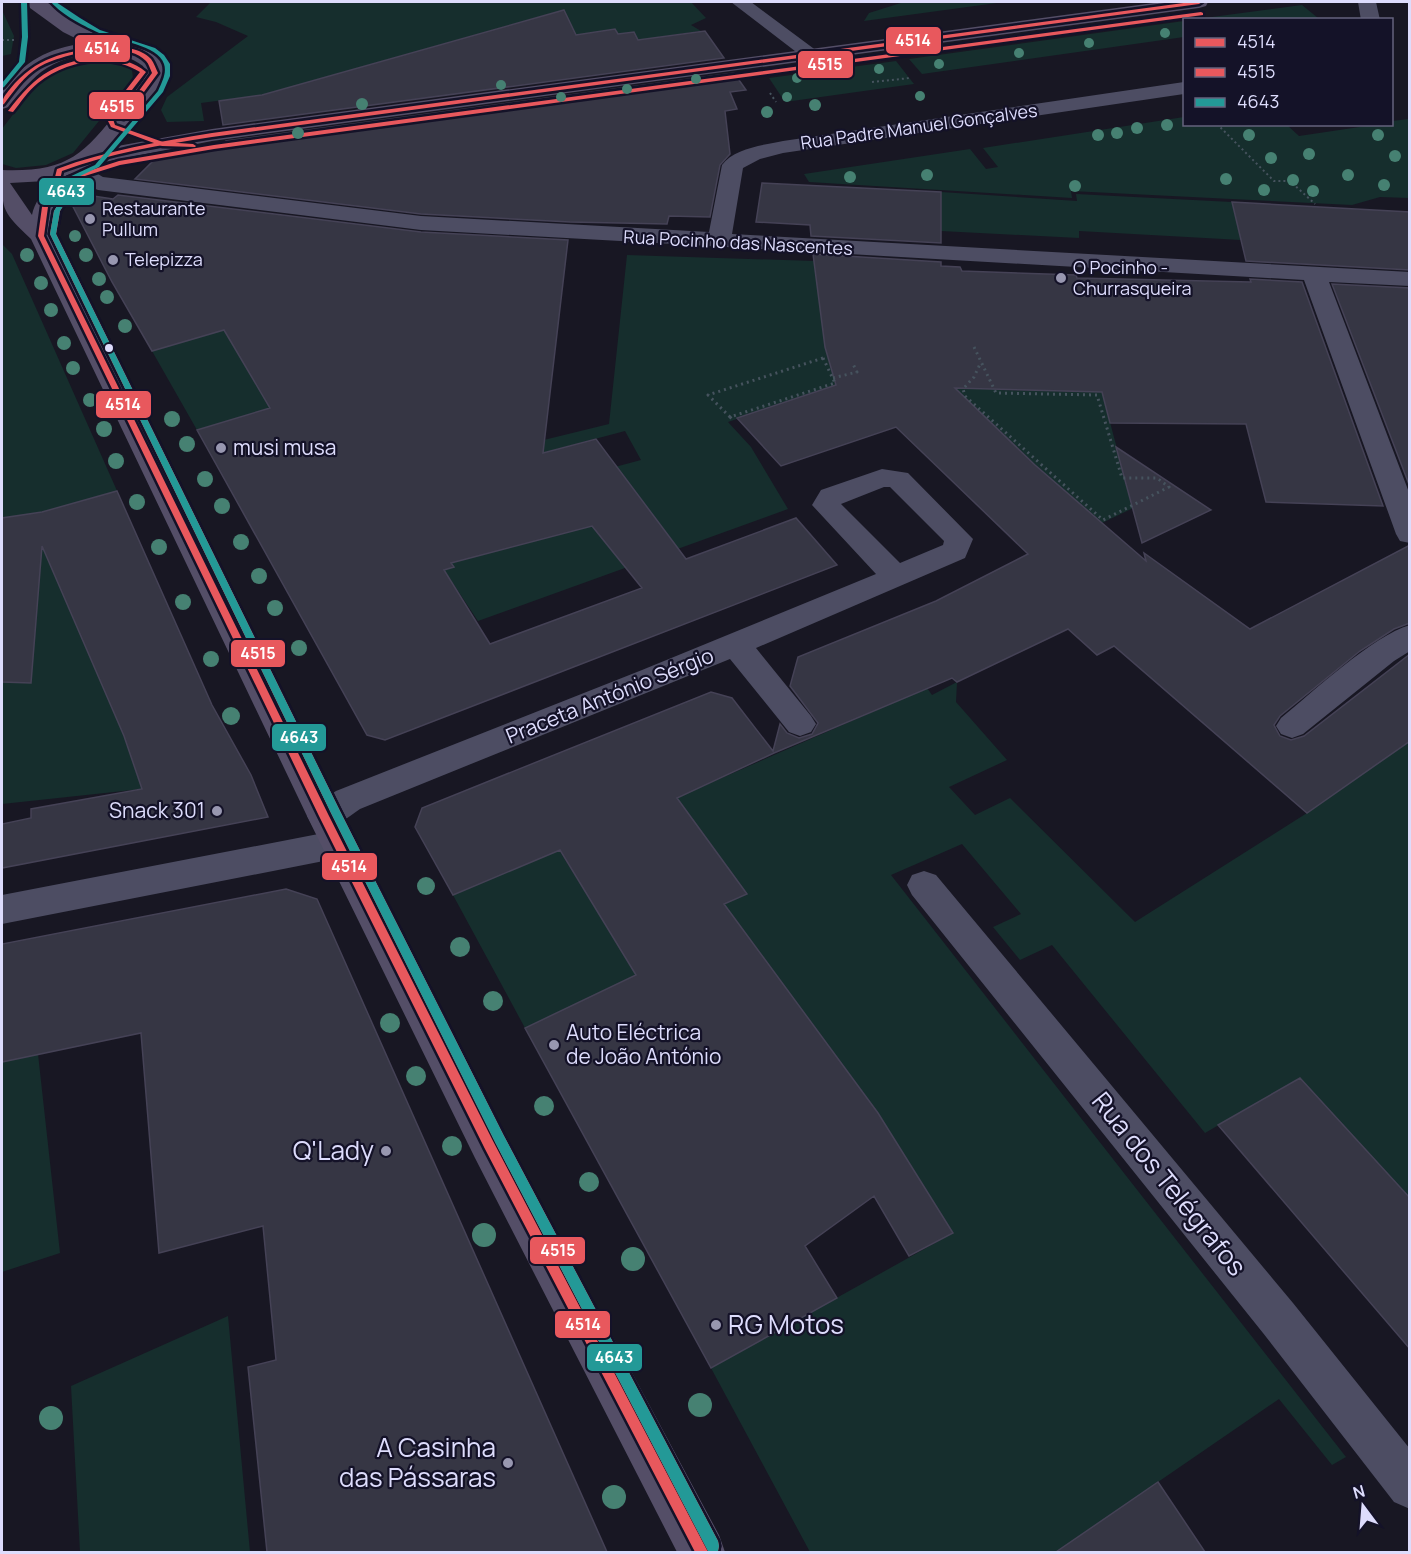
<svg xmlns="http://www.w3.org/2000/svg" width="1411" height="1554" viewBox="0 0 1411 1554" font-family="Manrope,sans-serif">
<rect width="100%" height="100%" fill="#181723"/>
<path fill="#162e2d" d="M211 2H691L706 18 691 25 701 31 638 40 634 32 618 34 615 29 596 32 581 45 563 10 262 95 201 103 204 121 167 122 161 110 167 97 248 36 216 22 196 17Z
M904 2H1004L864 21 869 13Z
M1302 5 1318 18 1197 19Z
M2 10 14 36 11 54 2 56Z
M1184 21V37L922 74 909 59Z
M111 59 132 70 133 79 73 153 46 165 16 168 2 164V129C17 110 38 78 60 67 75 60 94 60 111 59Z
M896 61 914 84 785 102 769 78Z
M1184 117V124L1287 125 1299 136 1373 125 1392 124V121L1409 119V198L1380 197 1352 205 1071 191 1072 198 809 182 804 174 970 149 986 169 998 167 983 148Z
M941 192 1077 201 1076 194 1232 202 1241 240 1079 231V238L941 231Z
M2 244 12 254 212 705 124 736 142 789 2 804Z
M627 255 814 261 979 346 999 390 1102 392 1124 475 1157 474 1177 487 1102 523 1035 465 979 411 865 375 728 422 751 447 788 509 478 621 444 570 451 563 531 542 402 524 641 460 625 431 447 478 495 452 609 424Z
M224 330 310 396 197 430 152 351Z
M957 682 956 702 1007 760 949 787 975 815 1010 798 1135 922 1307 813 1409 740V1198L1300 1078 1205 1133 1052 945 1020 960 993 927 1021 914 962 844 891 875 1346 1457 1332 1465 1279 1399 1056 1552H810L711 1368 953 1233 833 1056 766 961 735 975 711 940 525 1028 453 895 559 850 622 951 676 798 927 688 932 695Z
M38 1054 60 1253 2 1272V1062Z
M228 1316 250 1552H80L71 1386Z"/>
<path fill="#363644" stroke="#454256" stroke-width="1.5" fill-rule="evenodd" d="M564 10 576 35 615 29 618 34 634 32 638 40 705 31 724 58 223 125 219 101 262 95Z
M734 73 746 90 730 92 737 109 725 111 730 154 720 165 710 217 669 216 667 224 570 222 421 214 135 179 160 154 226 145V141Z
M762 183 941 192V243L811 236 810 225 756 222Z
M67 192 113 199 118 195 421 232 568 240 543 453 596 439 686 559 796 518 837 565 385 740 367 735 197 430 270 408 224 330 152 351 112 282 67 195ZM592 526 642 588 490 644 444 570 454 567 451 563Z
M1232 202 1410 212V270L1246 261Z
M813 254 941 262V266L960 267 962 271 1076 275 1077 278 1251 282 1250 279 1302 282 1383 506 1266 502 1246 424 1110 423 1102 392 955 388 1035 465 1146 561 1144 553 1250 629 1410 545V623L1394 629 1360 651 1280 716 1274 725 1280 736 1291 740 1304 736 1410 654V741L1307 813 1114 646 1097 655 1068 629 957 682 952 678 774 753 677 798 747 894 724 904 878 1113 953 1233 909 1256 874 1196 805 1246 837 1298 711 1368 525 1028 636 975 560 850 453 895 415 827 422 808 711 692 732 698 773 751 780 724 787 733 799 738 812 734 818 723 790 686 798 657 936 601 1028 554 896 427 781 466 737 418 836 385 825 347Z
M1332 284 1410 288V487Z
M1116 447 1211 510 1142 543Z
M117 491 212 705 251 775 268 817 2 868V824L31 818V809L142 789 124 736 42 546 31 683 2 682V518L42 512Z
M286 889 317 899 607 1552H267L248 1367 276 1360 263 1226 159 1253 141 1033 2 1062V944Z
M1300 1078 1410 1198V1349L1218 1125Z
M1158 1482 1205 1552H1056Z"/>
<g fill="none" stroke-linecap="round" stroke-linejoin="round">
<path stroke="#46535e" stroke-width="2" stroke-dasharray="2 3" stroke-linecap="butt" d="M2 40H16
M872 82 910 78
M770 93 776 102
M1217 124 1274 181H1290L1315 204"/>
<path stroke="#46535e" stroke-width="3" stroke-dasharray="2 4" stroke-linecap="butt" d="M974 347 996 393 1097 395 1122 478H1157L1169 487 1103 520 965 396 963 389 974 377 981 362
M823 358 835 383 730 417 708 395Z
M833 378 857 372 852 362
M730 417 733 420"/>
<path fill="#4d4d63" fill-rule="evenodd" d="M731 2H751L821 54 818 58H804Z
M1358 2H1376L1380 20H1361Z
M1184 82V94L783 153 760 159 743 168 732 234 1410 272V286L1329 282 1410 495V543L1400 541 1396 534 1304 280 726 247 719 249 710 246 421 230 98 190 75 180 64 165 67 160C83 156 90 170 103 177L421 216 709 232 722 165C734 148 764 145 783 141Z
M882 469 908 473 973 539 965 558 756 648 811 716 816 724 811 732 800 736 789 732 730 659 360 809C344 820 332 832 312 825L307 816 312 807 336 791 642 670 876 574 812 505 821 490ZM884 487H890L944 541 943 545 900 563 841 504Z
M1410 625V651L1394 661 1303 734 1292 738 1281 734 1276 726 1281 718C1313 692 1372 636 1410 625Z
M339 830 351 834 356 844 351 854 339 858 2 924V895Z
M924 871 936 875 1293 1303 1410 1449V1509L1394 1502 1263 1333 912 895 907 885 912 875Z"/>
<path fill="#544e67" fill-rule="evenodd" d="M29 2C35 2 43 0 48 3 71 15 90 36 116 43 131 47 148 48 159 59 167 68 167 75 161 84L112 147 212 129 1161 2H1208L1206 6 1199 8 212 141 94 164 69 176 65 193 56 207 53 236 341 816 503 1132 719 1535 725 1552H677L475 1158 307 816 31 239C1 210 2 211 2 170 66 172 82 157 120 108 128 97 140 88 146 75L143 66C116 45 67 52 41 72 28 82 19 96 9 107L2 109V91C26 60 46 49 85 43L63 32 30 8 28 4ZM46 181C43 194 34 203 32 215L10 183Z"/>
<g stroke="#141228" stroke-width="5">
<path id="bus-1" d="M1191 2H1202L1199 4 212 137C161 145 110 153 62 171L57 193 48 207 44 236 329 816 493 1141 708 1552H695L485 1149 319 816 38 236 42 207 51 193 57 169C107 150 159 142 212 133Z
M102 47C118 47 139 46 151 59 154 63 156 69 158 73L124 119 119 118 152 73C150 69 149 64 146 61 125 39 62 54 39 67 24 76 14 91 4 104L2 105C2 98 6 94 10 89 36 57 64 52 102 47Z"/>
</g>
<g stroke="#141228" stroke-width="5">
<path id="bus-2" d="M1201 12 1203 13V15L214 149 120 165 72 180 68 198 60 211 56 234 340 811 504 1136 718 1541 719 1546 718 1551 713 1552 708 1551 496 1144 330 811 50 234 54 211 62 198 67 178 119 161 214 145Z
M106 57C121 59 134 62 146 72L114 113 113 119 115 125 163 142 193 144 196 146 195 147 162 146 111 127 107 119 108 113 140 72C109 52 65 61 38 83 28 91 21 102 13 112L8 111C37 73 57 60 106 57Z"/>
</g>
<g stroke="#141228" stroke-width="5">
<path id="bus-3" d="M21 2H27L28 37 25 62 4 87 2 88V83L19 62 22 37Z
M51 2H56L80 18 100 30 155 48 164 55 170 64V76L163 92 99 167 72 180 68 198 60 211 56 234 340 811 504 1136 718 1541 719 1546 718 1551 713 1552 708 1551 496 1144 330 811 50 234 54 211 62 198 67 178 95 165 158 91C162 82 167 73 164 64 158 45 118 41 102 34 85 27 62 15 51 2Z"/>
</g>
<use href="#bus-1" fill="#e8585d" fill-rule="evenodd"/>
<use href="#bus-2" fill="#e8585d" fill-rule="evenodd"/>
<use href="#bus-3" fill="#239997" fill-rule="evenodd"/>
</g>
<g fill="#468172">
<circle cx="1165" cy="33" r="5"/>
<circle cx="1089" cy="43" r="5"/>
<circle cx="1019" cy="53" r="5"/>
<circle cx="939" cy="64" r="5"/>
<circle cx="879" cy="69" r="5"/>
<circle cx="797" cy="78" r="5"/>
<circle cx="696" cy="79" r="5"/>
<circle cx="501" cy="85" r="5"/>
<circle cx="627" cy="89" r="5"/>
<circle cx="920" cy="96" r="5"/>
<circle cx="561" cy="97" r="5"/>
<circle cx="787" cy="97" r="5"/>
<circle cx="362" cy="104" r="6"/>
<circle cx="815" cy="105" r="6"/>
<circle cx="767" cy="112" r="6"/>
<circle cx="1167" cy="125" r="6"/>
<circle cx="1137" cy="128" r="6"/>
<circle cx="298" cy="133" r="6"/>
<circle cx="1117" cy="133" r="6"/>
<circle cx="1098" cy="135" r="6"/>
<circle cx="1249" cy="135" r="6"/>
<circle cx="1378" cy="135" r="6"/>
<circle cx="1309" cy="154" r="6"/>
<circle cx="1395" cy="156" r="6"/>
<circle cx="1271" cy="158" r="6"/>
<circle cx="927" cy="175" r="6"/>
<circle cx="1348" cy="175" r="6"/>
<circle cx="850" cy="177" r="6"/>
<circle cx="1226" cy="179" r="6"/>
<circle cx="1293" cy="180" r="6"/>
<circle cx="1384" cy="185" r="6"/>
<circle cx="1075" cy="186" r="6"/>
<circle cx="1264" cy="190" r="6"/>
<circle cx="1313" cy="191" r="6"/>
<circle cx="75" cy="236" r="6"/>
<circle cx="27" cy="255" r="7"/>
<circle cx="86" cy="255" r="7"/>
<circle cx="99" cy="279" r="7"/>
<circle cx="41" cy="283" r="7"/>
<circle cx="107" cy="297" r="7"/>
<circle cx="51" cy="310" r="7"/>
<circle cx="125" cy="326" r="7"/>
<circle cx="64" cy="343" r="7"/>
<circle cx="73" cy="368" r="7"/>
<circle cx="90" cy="400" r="7"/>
<circle cx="172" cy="419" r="8"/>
<circle cx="104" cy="429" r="8"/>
<circle cx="187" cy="444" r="8"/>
<circle cx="116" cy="461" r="8"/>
<circle cx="205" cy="479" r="8"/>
<circle cx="137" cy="502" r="8"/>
<circle cx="222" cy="506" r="8"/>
<circle cx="241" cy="542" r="8"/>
<circle cx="159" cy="547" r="8"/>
<circle cx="259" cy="576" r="8"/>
<circle cx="183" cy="602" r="8"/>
<circle cx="275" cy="608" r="8"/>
<circle cx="299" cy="648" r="8"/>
<circle cx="211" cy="659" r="8"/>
<circle cx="231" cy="716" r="9"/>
<circle cx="426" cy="886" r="9"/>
<circle cx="460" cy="947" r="10"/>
<circle cx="493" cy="1001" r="10"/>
<circle cx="390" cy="1023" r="10"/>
<circle cx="416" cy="1076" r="10"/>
<circle cx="544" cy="1106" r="10"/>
<circle cx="452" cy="1146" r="10"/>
<circle cx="589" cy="1182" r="10"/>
<circle cx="484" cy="1235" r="12"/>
<circle cx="633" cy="1259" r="12"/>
<circle cx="700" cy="1405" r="12"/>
<circle cx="51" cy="1418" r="12"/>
<circle cx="614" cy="1497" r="12"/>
</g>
<g fill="#9897b0" stroke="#141228" stroke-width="2">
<circle cx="90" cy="219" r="6"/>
<circle cx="113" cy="260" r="6"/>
<circle cx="1061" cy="278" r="6"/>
<circle cx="221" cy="448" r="6"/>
<circle cx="217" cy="811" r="6"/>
<circle cx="554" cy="1045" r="6"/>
<circle cx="386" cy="1151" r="6"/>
<circle cx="716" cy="1325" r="6"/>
<circle cx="508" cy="1463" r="6"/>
</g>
<circle fill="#dddcfc" stroke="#141228" stroke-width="2" cx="109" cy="348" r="5"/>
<g text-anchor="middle" stroke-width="4.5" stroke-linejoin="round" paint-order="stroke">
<g font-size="18" fill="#dddcfc" stroke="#141228">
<text transform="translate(919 127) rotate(-8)" y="6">Rua Padre Manuel Gonçalves</text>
<text transform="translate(738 243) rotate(3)" y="6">Rua Pocinho das Nascentes</text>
</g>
<g font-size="18" fill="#dddcfc" stroke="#141228" text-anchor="start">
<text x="102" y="215">Restaurante<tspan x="102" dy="21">Pullum</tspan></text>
<text x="125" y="266">Telepizza</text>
<text x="1073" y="274">O Pocinho -<tspan x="1073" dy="21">Churrasqueira</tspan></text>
</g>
<g font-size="21" fill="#dddcfc" stroke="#141228" text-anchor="start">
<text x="233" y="455">musi musa</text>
<text x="205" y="818" text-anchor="end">Snack 301</text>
<text x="566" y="1040">Auto Eléctrica<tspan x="566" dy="24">de João António</tspan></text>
</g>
<g font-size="21" fill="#dddcfc" stroke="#141228">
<text transform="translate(610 696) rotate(-22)" y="7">Praceta António Sérgio</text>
</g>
<g font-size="26" fill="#dddcfc" stroke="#141228" text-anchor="end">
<text x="374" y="1160">Q'Lady</text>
<text x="728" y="1334" text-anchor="start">RG Motos</text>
<text x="496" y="1457">A Casinha<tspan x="496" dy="30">das Pássaras</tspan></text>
</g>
<g font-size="26" fill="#dddcfc" stroke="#141228">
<text transform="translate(1169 1184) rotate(51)" y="9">Rua dos Telégrafos</text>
</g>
</g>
<g stroke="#141228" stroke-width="2">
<rect x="885" y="26" width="57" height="29" rx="6" fill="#e8585d"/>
<rect x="74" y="34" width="57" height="29" rx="6" fill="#e8585d"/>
<rect x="797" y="50" width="57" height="29" rx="6" fill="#e8585d"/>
<rect x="88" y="91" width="57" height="29" rx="6" fill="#e8585d"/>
<rect x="38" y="177" width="57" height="29" rx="6" fill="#239997"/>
<rect x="95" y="390" width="57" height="29" rx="6" fill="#e8585d"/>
<rect x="230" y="639" width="56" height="29" rx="6" fill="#e8585d"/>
<rect x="271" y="723" width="56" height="29" rx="6" fill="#239997"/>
<rect x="321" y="852" width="57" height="29" rx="6" fill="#e8585d"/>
<rect x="529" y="1236" width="57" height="29" rx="6" fill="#e8585d"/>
<rect x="554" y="1310" width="57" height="29" rx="6" fill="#e8585d"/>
<rect x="586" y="1343" width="57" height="29" rx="6" fill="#239997"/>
</g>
<g font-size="16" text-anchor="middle" font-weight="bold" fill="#fff">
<text x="913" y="46">4514</text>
<text x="102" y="54">4514</text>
<text x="825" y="70">4515</text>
<text x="117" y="112">4515</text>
<text x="66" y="197">4643</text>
<text x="123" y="410">4514</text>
<text x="258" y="659">4515</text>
<text x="299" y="743">4643</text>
<text x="349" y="872">4514</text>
<text x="558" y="1256">4515</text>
<text x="583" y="1330">4514</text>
<text x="614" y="1363">4643</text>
</g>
<rect width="1411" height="1554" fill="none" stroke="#dddcfc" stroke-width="6"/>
<rect x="1183" y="18" width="210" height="108" fill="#141228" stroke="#64637d" stroke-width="1.5"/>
<rect x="1195" y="38" width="30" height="9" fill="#e8585d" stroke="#64637d" stroke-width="1.5"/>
<text x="1237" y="48" font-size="18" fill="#dddcfc">4514</text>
<rect x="1195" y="68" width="30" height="9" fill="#e8585d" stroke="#64637d" stroke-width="1.5"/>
<text x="1237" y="78" font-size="18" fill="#dddcfc">4515</text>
<rect x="1195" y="98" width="30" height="9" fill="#239997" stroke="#64637d" stroke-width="1.5"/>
<text x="1237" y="108" font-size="18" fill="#dddcfc">4643</text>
<g transform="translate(1363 1506) rotate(344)" stroke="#141228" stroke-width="4.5" paint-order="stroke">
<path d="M0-4.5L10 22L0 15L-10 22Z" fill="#dddcfc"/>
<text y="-9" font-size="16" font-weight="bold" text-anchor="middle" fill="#dddcfc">N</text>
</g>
</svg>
